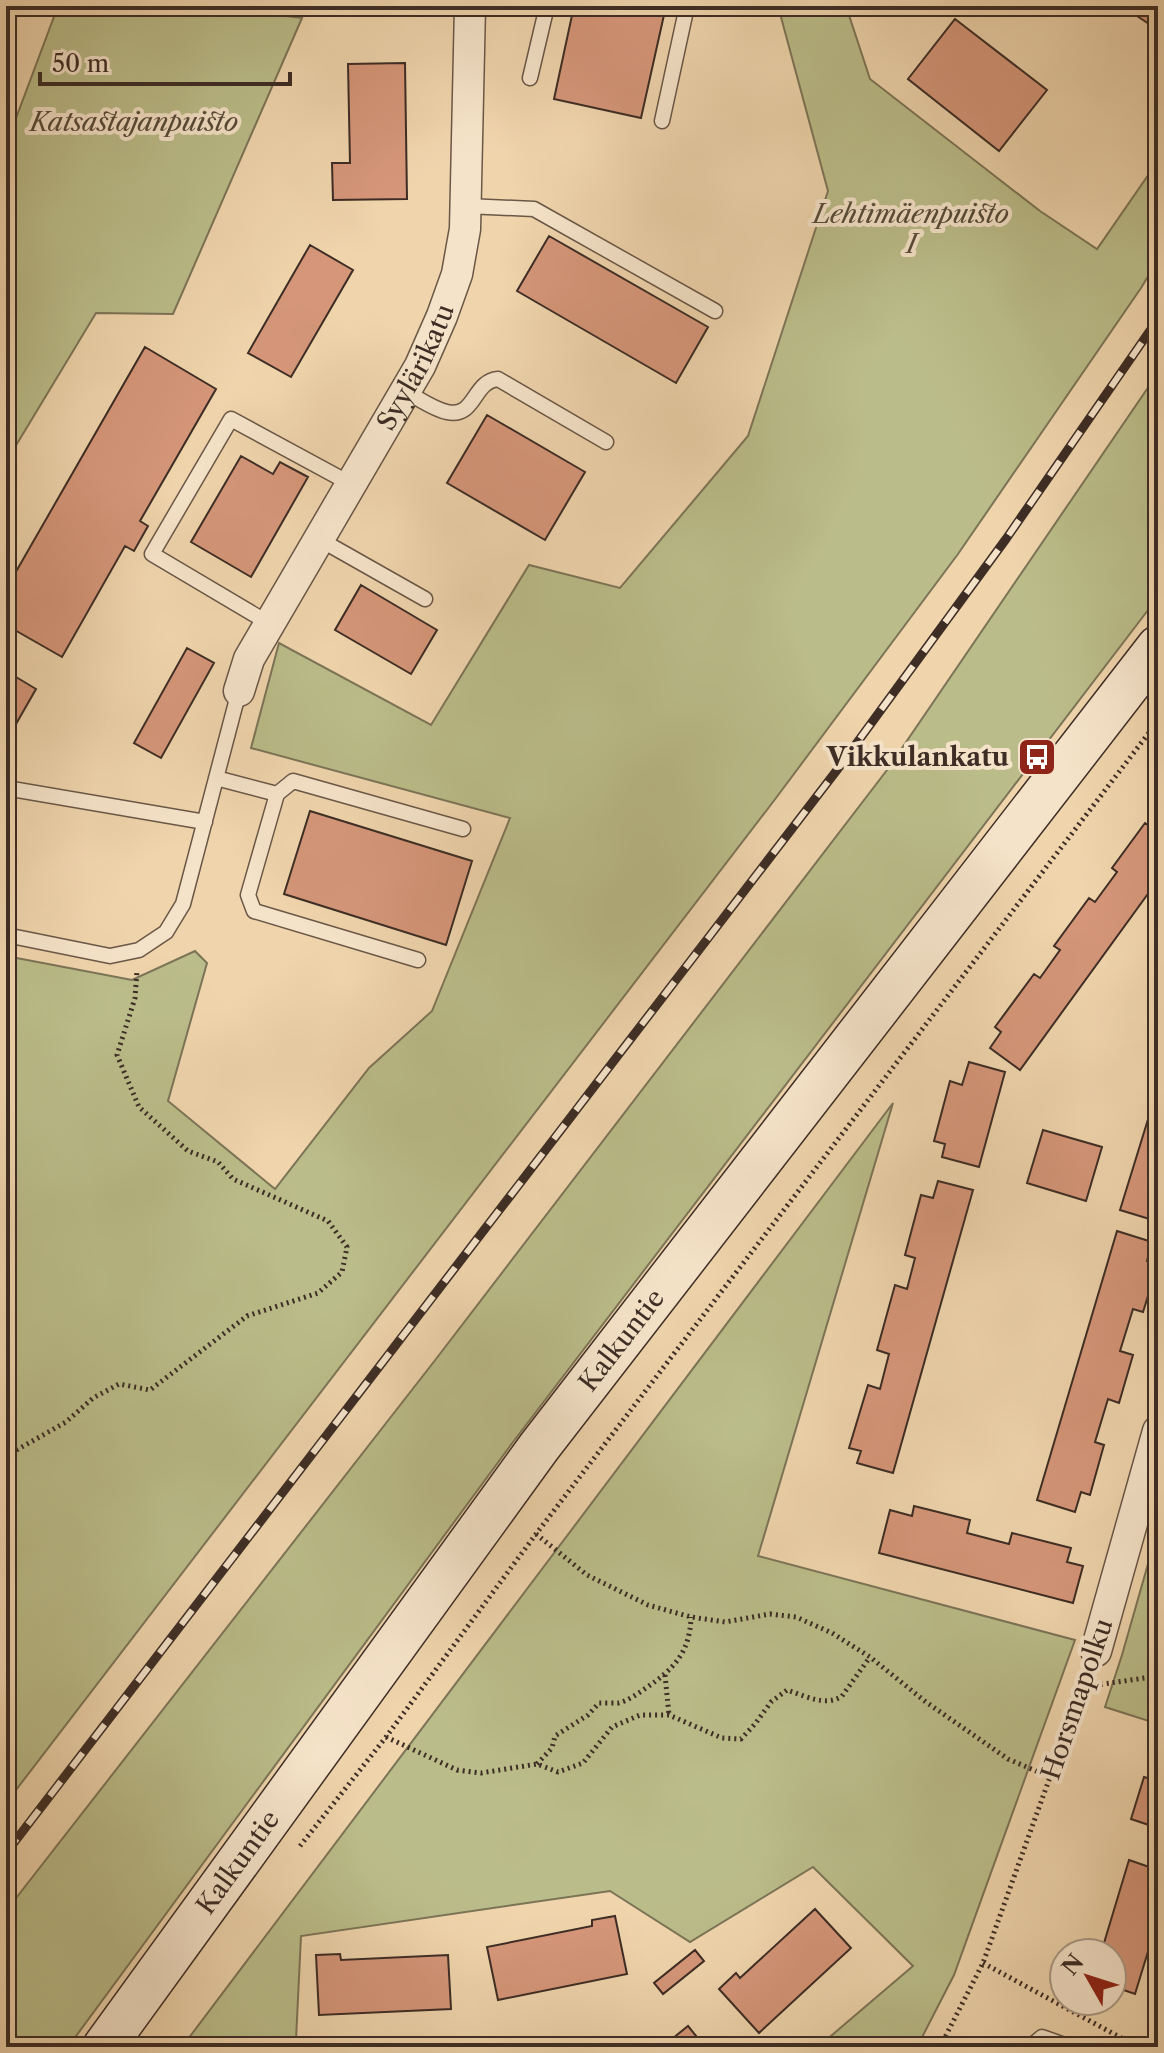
<svg xmlns="http://www.w3.org/2000/svg" width="1164" height="2053" viewBox="0 0 1164 2053" font-family="'Libre Caslon Text',serif">
<rect width="100%" height="100%" fill="#efd4ac"/>
<filter id="stains"><feTurbulence type="fractalNoise" baseFrequency=".0025" numOctaves="4"/><feColorMatrix values="0 0 0 0 .2 0 0 0 0 .09 0 0 0 0 .02 0 0 0 .5 -.17"/></filter>
<radialGradient id="worn" r=".72"><stop offset=".6" stop-color="#630" stop-opacity="0"/><stop offset="1" stop-color="#630" stop-opacity=".3"/></radialGradient>
<path fill="#babc89" stroke="#7c7457" stroke-width="2" d="M58 6H205L302 18 173 314 96 313 6 462V145Z
M778 6H846L870 79 1040 211 1097 249 1158 161V260L1141 288 958 554 776 798 6 1803V956L132 980 195 951 207 963 168 1101 275 1189 369 1068 432 1011 510 818 251 748 279 643 431 725 529 565 620 588 748 436 828 191Z
M1158 373V597L513 1442 68 2047H6V1911L436 1359 887 770Z
M893 1103 758 1556 1075 1640 954 1975 917 2047H818L913 1966 813 1867 690 1942 610 1891 301 1936 296 2040 299 2047H182Z
M1158 1529V1724L1105 1707 1122 1655Z"/>
<path fill="#d59679" stroke="#3d2d25" stroke-width="2" d="M574 6H666L641 118 554 99Z
M1122 6H1158V30Z
M955 19 1047 90 999 151 908 79Z
M405 63 407 199 333 200 332 163H350L348 64Z
M549 236 708 327 676 383 517 291Z
M310 245 353 270 291 377 248 353Z
M145 347 216 389 140 521 148 526 134 551 125 546 62 657 6 625V589Z
M487 415 585 472 545 540 447 483Z
M241 456 273 474 280 462 308 477 251 577 191 542Z
M361 585 437 630 411 674 335 630Z
M187 648 214 663 161 758 134 743Z
M6 671 36 689 16 724 6 718Z
M310 811 472 861 446 945 284 894Z
M1158 818V880L1020 1070 990 1048 1001 1032 995 1027 1034 974 1040 978 1060 950 1054 946 1089 898 1095 902 1117 872 1112 868 1145 823 1151 827Z
M969 1062 1005 1072 979 1167 942 1157 945 1144 934 1141 950 1081 962 1085Z
M1158 1087V1214L1156 1221 1120 1210Z
M1043 1130 1102 1147 1086 1201 1027 1183Z
M938 1181 973 1190 893 1473 857 1463 861 1451 849 1448 868 1385 880 1389 889 1354 877 1350 895 1285 907 1289 915 1258 905 1255 921 1195 933 1198Z
M1117 1231 1152 1242 1147 1261 1158 1264 1143 1312 1133 1309 1120 1351 1133 1355 1119 1403 1108 1399 1095 1442 1104 1445 1090 1495 1081 1492 1075 1512 1037 1500Z
M914 1506 970 1520 967 1533 1009 1544 1012 1533 1071 1548 1067 1562 1083 1566 1073 1603 879 1553 890 1510 912 1516Z
M1144 1777 1158 1781V1828L1131 1819Z
M1129 1860 1158 1870V1919L1135 1994 1112 1986V1953H1101Z
M815 1909 851 1948 759 2033 719 1989 736 1973 740 1978Z
M615 1916 627 1974 498 2000 487 1947 592 1926V1920Z
M695 1950 704 1961 663 1994 654 1983Z
M340 1954 341 1960 448 1955 451 2009 319 2015 316 1955Z
M688 2026 705 2047H662Z"/>
<g fill="none" stroke-linecap="round" stroke-linejoin="round">
<g stroke="#6a5747" stroke-width="17">
<path id="lane" d="M6 7 7 6
M530 78 547 6
M662 121 687 6
M466 206 534 209 715 311
M405 391C418 398 433 409 447 412 475 419 473 381 498 379L606 442
M319 539 425 599
M270 624 152 554 231 419 351 484
M216 778 277 794
M6 788 205 822
M6 935 110 956 139 950 166 932 183 904 239 691
M418 960 254 911 248 895 277 794 293 781 463 829
M1030 2047 1042 2037 1070 2047"/>
</g>
<g stroke="#6a5747" stroke-width="33">
<g id="street">
<path id="s1" d="M239 691 249 659 420 366 442 316 457 274 465 229 470 6"/>
<path d="M1096 1651 1158 1431"/>
</g>
</g>
<g stroke="#3d2d25" stroke-width="45">
<g id="secondary">
<path id="s2" d="M104 2047 539 1447 1158 647"/>
</g>
</g>
<path stroke="#3d2d25" stroke-width="5" stroke-dasharray="2 4" stroke-linecap="butt" d="M6 1456 66 1422 93 1398 119 1384 150 1390 247 1316 318 1293 342 1272 347 1247 328 1221 233 1179 218 1162 188 1151 139 1107 117 1055 135 998 137 971
M536 1534 587 1575 648 1605 691 1617 725 1622 770 1614 796 1617 832 1633 870 1657 926 1702 1008 1759 1050 1777
M665 1675 669 1715
M1083 1687 1158 1676
M386 1737 457 1770 481 1773 537 1764 558 1772 583 1763 612 1727 640 1715H669L722 1738 741 1739 755 1724 771 1702 787 1690C805 1696 826 1707 842 1696L870 1657
M537 1764 552 1748 555 1736 588 1715 599 1703C605 1703 612 1703 618 1703 628 1701 637 1694 646 1688 674 1669 690 1652 691 1617
M300 1846 386 1737 536 1534 1158 721
M983 1963 1138 2047
M940 2047 983 1963 1086 1677"/>
<use href="#lane" stroke="#f5e3c9" stroke-width="14"/>
<use href="#street" stroke="#f5e3c9" stroke-width="30"/>
<use href="#secondary" stroke="#f5e3c9" stroke-width="42"/>
<g stroke="#3d2d25" stroke-width="9">
<path id="rail" d="M6 1853 837 770 1006 539 1158 319"/>
</g>
<use href="#rail" stroke="#f5e3c9" stroke-width="6" stroke-dasharray="18" stroke-linecap="butt"/>
</g>
<defs>
<g id="bus-square" transform="scale(2)"><rect x="-9" y="-9" width="18" height="18" rx="4" fill="#8f2418" stroke="#f5e3c9"/><path d="M-5-6H5V4H4V6H2V4H-2V6H-4V4H-5ZM-3.5-4V0h7V-4ZM-3.5 1.2v1.5H-2V1.2ZM2 1.2v1.5H3.5V1.2Z" fill="#fff"/></g>
</defs>
<g fill-rule="evenodd">
<use href="#bus-square" x="1037" y="757"/>
</g>
<g text-anchor="middle" stroke-width="8" stroke-linejoin="round" paint-order="stroke">
<g font-size="26" font-style="italic" fill="#564a39" stroke="#f5e3c9">
<text x="134" y="131">Katsastajanpuisto</text>
<text x="911" y="223">Lehtimäenpuisto<tspan x="911" dy="30">I</tspan></text>
</g>
<g font-size="26" fill="#3d2d25" stroke="#f5e3c9">
<text dy="9" stroke="none"><textPath href="#s1" startOffset="370">Syylärikatu</textPath></text>
<text dy="9" stroke="none"><textPath href="#s2" startOffset="876">Kalkuntie</textPath></text>
<text transform="translate(1077 1699) rotate(-71)" y="9">Horsmapolku</text>
<text dy="9" stroke="none"><textPath href="#s2" startOffset="228">Kalkuntie</textPath></text>
</g>
<g font-size="26" font-weight="bold" fill="#3d2d25" stroke="#f5e3c9" text-anchor="end">
<text x="1009" y="766">Vikkulankatu</text>
</g>
</g>
<rect width="1164" height="2053" fill="none" stroke="#efd4ac" stroke-width="32"/>
<rect x="8" y="8" width="1148" height="2037" fill="none" stroke="#3d2d25" stroke-width="4"/>
<rect x="16" y="16" width="1132" height="2021" fill="none" stroke="#3d2d25" stroke-width="2"/>
<g transform="translate(1088 1977) rotate(309)"><circle r="38" fill="#f5e3c9" stroke="#ab9a87" stroke-width="2"/>
<path d="M0-6L14 30L0 20L-14 30Z" fill="#8f2418"/>
<text y="-12" font-size="22" font-weight="bold" text-anchor="middle" fill="#3d2d25">N</text>
</g>
<path d="M40 72v12h250v-12" fill="none" stroke="#3d2d25" stroke-width="4"/>
<text x="52" y="72" font-size="24" fill="#3d2d25" stroke="#f5e3c9" stroke-width="6" paint-order="stroke">50 m</text>
<rect width="100%" height="100%" filter="url(#stains)"/>
<rect width="100%" height="100%" fill="url(#worn)"/>
</svg>
